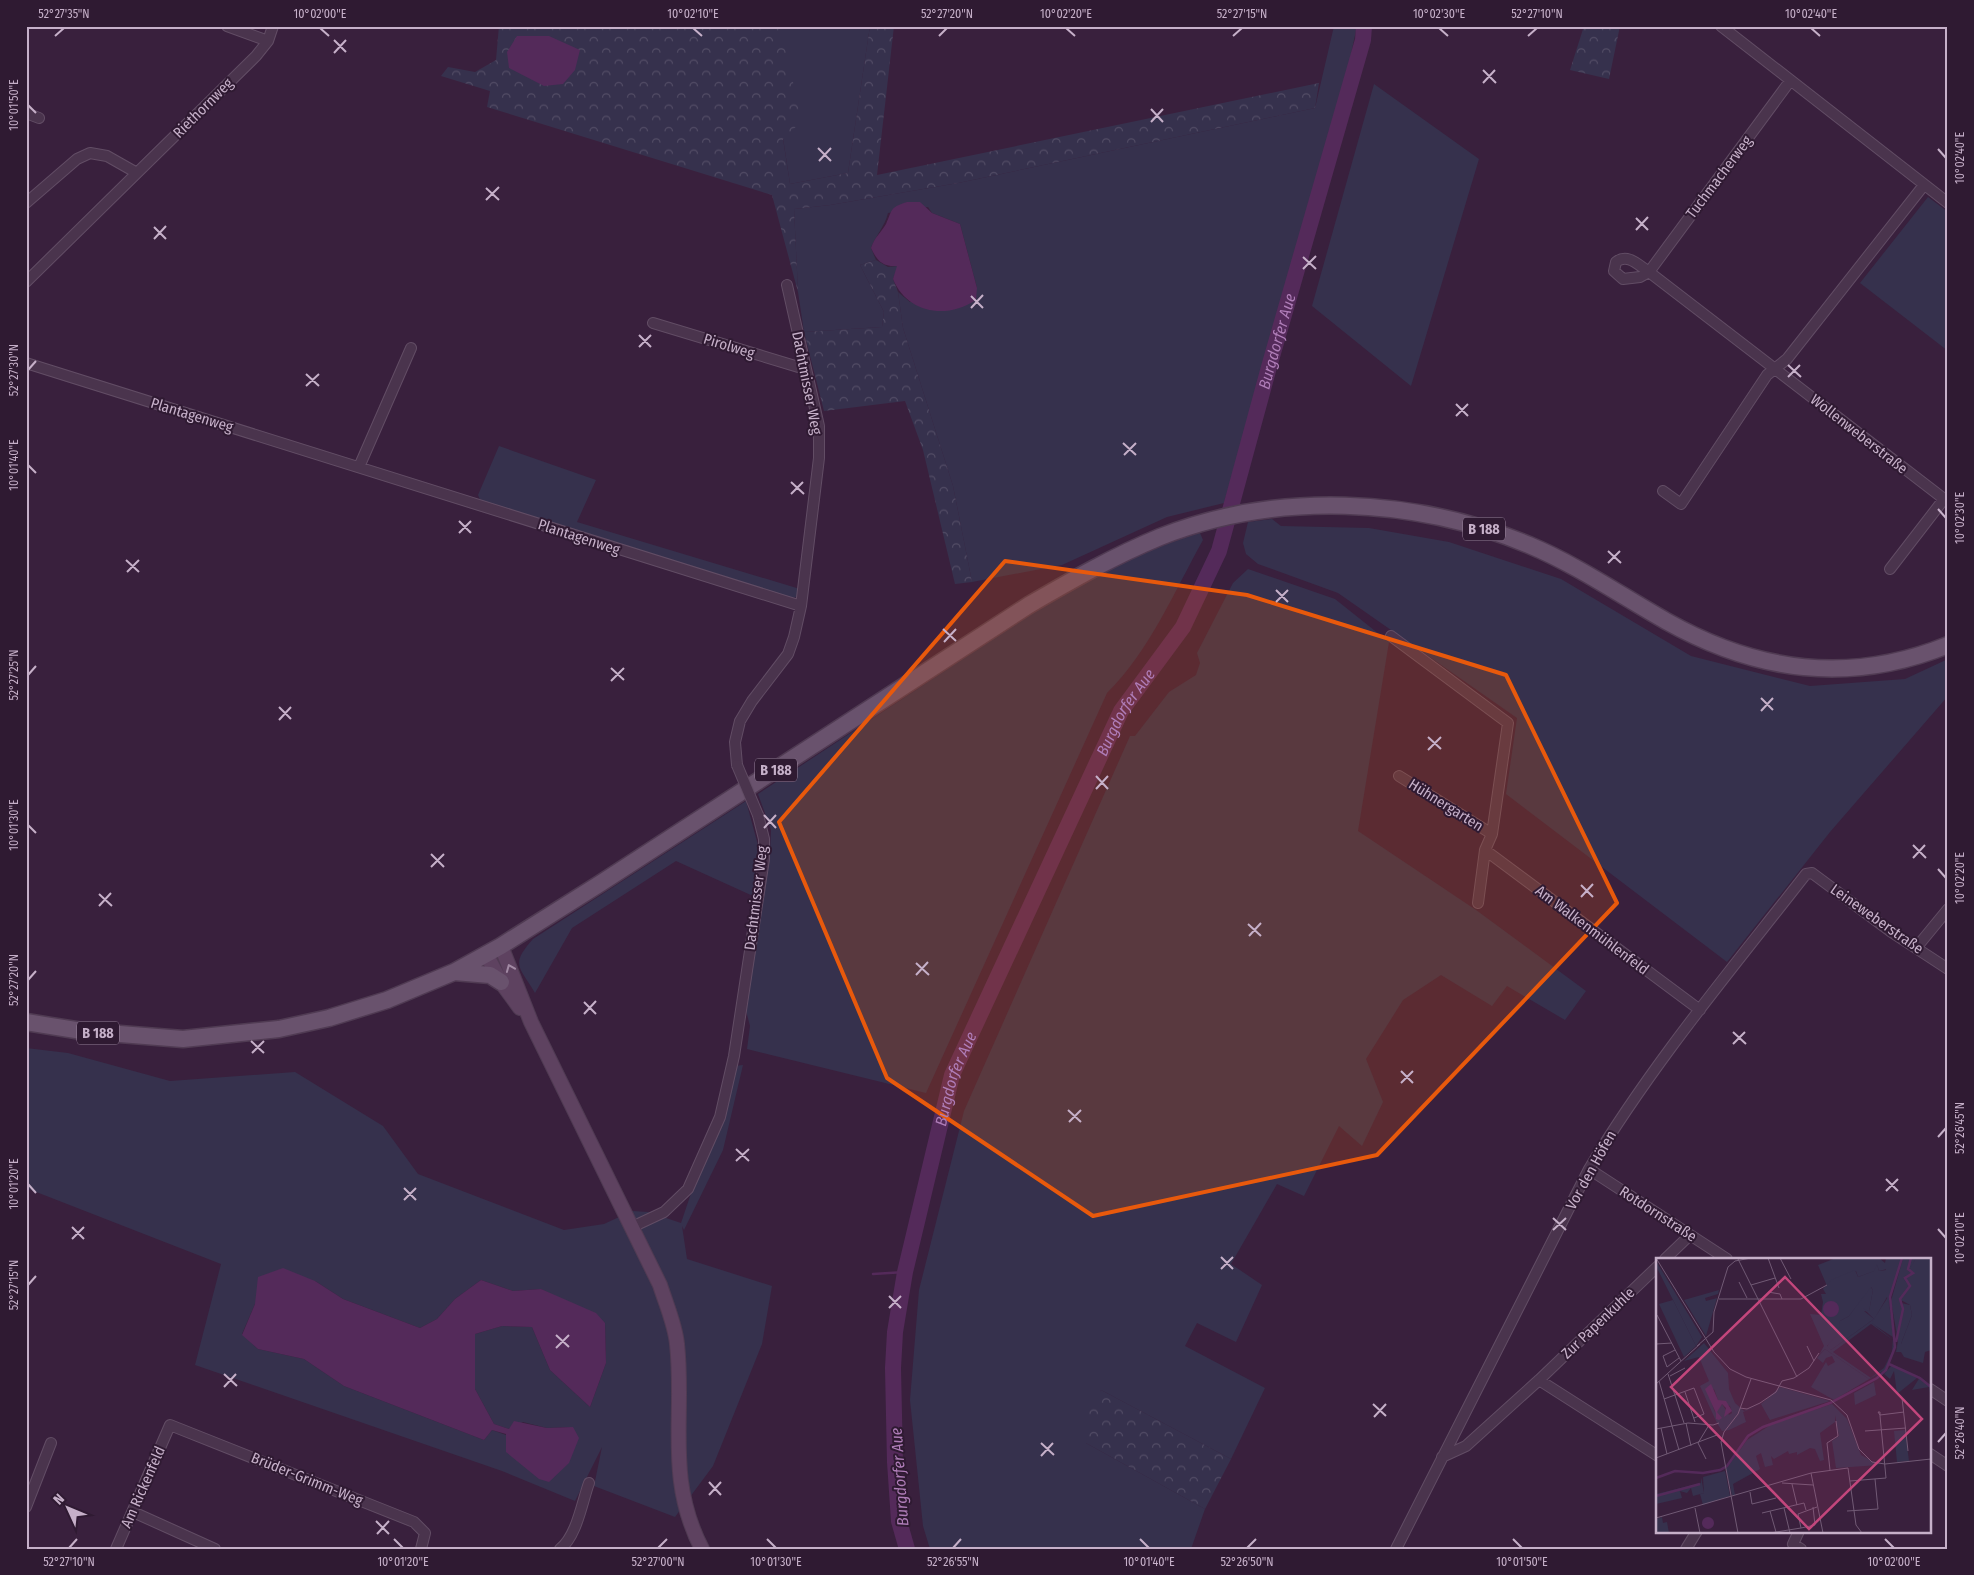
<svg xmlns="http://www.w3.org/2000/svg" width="1974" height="1575" viewBox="0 0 1974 1575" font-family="'Fira Sans Condensed',sans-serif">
<defs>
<pattern id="forest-crowns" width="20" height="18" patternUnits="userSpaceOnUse" patternTransform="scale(1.25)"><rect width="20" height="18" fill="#36314d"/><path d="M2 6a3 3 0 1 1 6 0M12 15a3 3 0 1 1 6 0" fill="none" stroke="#524c65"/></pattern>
</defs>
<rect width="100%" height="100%" fill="#39203d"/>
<path fill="#36314d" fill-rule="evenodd" d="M780 26H870L848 173 790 184 783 138Z
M1334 26H1357L1344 87 1224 503 1167 517 1062 565 972 582 953 486 903 328 898 292 910 302 977 288 960 224 932 213 928 207 888 213C885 226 876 235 871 248L876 260 860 265 884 312 882 327 804 332 798 292 794 209 830 205 958 183 1315 108Z
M1374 84 1479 159 1411 386 1312 306Z
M1928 197 1948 212V351L1860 283Z
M499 446 596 480 577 522 800 589 797 597 787 599 481 502 478 495Z
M1272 519 1281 526 1369 528 1449 542 1561 579 1691 656 1810 686 1905 679 1948 659V696L1830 832 1727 962 1506 794 1517 718 1338 593 1258 564 1246 554 1243 543 1248 522Z
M1200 533 1203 540C1174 592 1149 652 1107 693L926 1093 747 1049 750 1026 745 1007 770 855 771 830 758 794 1072 587C1114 566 1155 546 1200 533Z
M1248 569 1335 599 1389 642 1358 831 1476 910 1586 991 1565 1020 1507 986 1492 1006 1441 975 1403 1000 1366 1059 1383 1102 1362 1146 1339 1126 1304 1196 1277 1184 1231 1264 1262 1285 1236 1342 1197 1323 1185 1346 1265 1388 1231 1459 1101 1390 1086 1443 1205 1509 1191 1549H930L923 1526 910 1400 919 1290 964 1111 1130 736H1135L1169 692 1196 675 1200 663 1197 653 1233 583Z
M746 801 758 845 753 896 676 861 572 928 535 993C519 966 510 965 533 939Z
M26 1048 68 1053 170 1081 295 1072 383 1126 418 1174 564 1230 604 1224 632 1211 648 1212 681 1223 734 1066 743 1065 723 1150 684 1230 682 1226 687 1259 772 1286 762 1344 713 1466 675 1517 594 1486 602 1447 575 1501 502 1471 195 1365 221 1264 26 1188ZM481 1280 513 1291 541 1289 605 1323 606 1363 590 1407 550 1370 532 1327 502 1326 475 1334V1389L494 1424 509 1429 523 1422 547 1428 573 1427 506 1435 492 1430 484 1440 344 1386 304 1359 258 1349 242 1334 255 1304 315 1281 343 1299 420 1328 437 1319 455 1299Z"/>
<path fill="url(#forest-crowns)" d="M499 26H780L802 121 783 139 790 184 848 173 870 26H894L877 175 1319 83 1315 108 958 183 830 205 794 209 798 292 772 195 487 107 490 91 441 76 448 67 475 72 496 60Z
M1584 26H1620L1609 79 1570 70Z
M876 260 888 267 898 266 893 279 898 292 903 328 953 486 972 582 955 584 923 450 905 401 824 411 804 332 882 327 884 312 860 265Z
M1101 1390 1231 1459 1205 1509 1086 1443V1413Z"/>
<path fill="#542a5a" d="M517 36H549L580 50 575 70 563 84 544 86 509 68 507 52Z
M907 202H920L932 213 960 224 977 288 976 300C946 320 907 313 893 279L897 266C883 267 877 261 871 248 875 236 881 233 886 224 893 209 889 208 907 202Z
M283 1268 315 1281 343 1299 420 1328 437 1319 455 1299 481 1280 513 1291 541 1289 596 1313 605 1323 606 1363 590 1407 550 1370 532 1327 502 1326 475 1334V1389L494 1424 509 1429 514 1421 547 1428 573 1427 579 1438 569 1463 549 1482 539 1479 506 1452V1434L492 1430 484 1440 344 1386 304 1359 258 1349 242 1335 255 1304 258 1277Z"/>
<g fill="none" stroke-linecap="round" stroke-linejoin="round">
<path stroke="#542a5a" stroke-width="2.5" d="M873 1274 905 1272"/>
<path stroke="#542a5a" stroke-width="16" id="s1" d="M907 1549 899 1521 895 1462 893 1368 895 1332 905 1272 952 1075 1121 711 1183 627 1219 551 1269 367 1363 40 1364 26"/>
<g stroke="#624d65" stroke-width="12">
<path id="street" d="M227 26 268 41
M1721 26 1948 203
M1790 81 1649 272 1640 277 1623 279 1614 271 1616 262C1628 253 1638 265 1649 272L1948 502
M26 113 39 118
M26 203 77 159 90 153 107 156 137 173
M26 282 256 56 268 41 273 26
M653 323 805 369
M26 363 801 606
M359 467 411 348
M1663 491 1681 504 1767 375 1787 359 1924 185
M1890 569 1944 499
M1391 636 1508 723 1492 834 1485 850 1700 1010
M737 765 735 742 740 721 752 701 788 654 794 637 801 606 819 458V426L787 285
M1399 776 1492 834
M1478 903 1485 850
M1916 948 1948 909
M1589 1169 1727 1259
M632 1227 664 1212 688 1189 720 1117 734 1056 764 859V839L758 815
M1665 1259 1690 1235
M1539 1380 1658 1456
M1930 1389 1948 1401
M1930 1454 1948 1466
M1442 1457 1466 1446 1539 1380 1658 1266
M26 1507 51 1443
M133 1512 215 1549
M1799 1531 1793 1544 1801 1549
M116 1549 170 1425 414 1522 425 1533 421 1549
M560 1549C577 1536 582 1502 589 1483
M1396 1549 1589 1169C1652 1064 1731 970 1806 874L1812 873 1890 931 1948 969
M1686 1549 1697 1531"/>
</g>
<g stroke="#503b53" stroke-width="16">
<path id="secondary" d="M501 946 531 1022 660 1285C666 1304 675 1324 677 1344 685 1417 665 1478 702 1549
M486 954 501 982 520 1008"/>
</g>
<g stroke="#503b53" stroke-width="19">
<path id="primary" d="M454 972 490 975 501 982
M26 1022 82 1031 183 1039 279 1029 329 1018 387 1000 454 972 501 946 601 883 1029 605C1072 580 1114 556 1160 537 1276 491 1414 497 1529 545 1577 565 1620 595 1666 621 1757 672 1849 685 1948 645"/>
</g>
<use href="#street" stroke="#4a344d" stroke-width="10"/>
<use href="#secondary" stroke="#5e4260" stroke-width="14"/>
<use href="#primary" stroke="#69526d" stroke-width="16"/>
<g stroke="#624d65" stroke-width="12" stroke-linecap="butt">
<path id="street-bridge" d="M737 765 758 815"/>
</g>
<use href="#street-bridge" stroke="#4a344d" stroke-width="10"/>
</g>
<defs><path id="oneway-chevron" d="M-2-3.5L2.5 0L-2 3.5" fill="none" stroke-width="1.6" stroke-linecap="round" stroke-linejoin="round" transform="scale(1.25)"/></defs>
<use stroke="#a28aa4" href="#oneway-chevron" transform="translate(510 968) rotate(-112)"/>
<path fill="#e8590c" fill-opacity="0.2" stroke="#e8590c" stroke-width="4" stroke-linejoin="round" d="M1005 561 1247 595 1506 675 1617 903 1377 1155 1093 1216 887 1078 779 822Z"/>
<path fill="none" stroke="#c6b0c9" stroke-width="2" d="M320 28 329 36M693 28 702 36M1066 28 1075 36M1439 28 1448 36M1811 28 1820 36M55 36 64 28M939 36 947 28M1233 36 1242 28M1528 36 1537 28M334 40 346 52M334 53 346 40M1483 70 1496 83M1483 83 1495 70M28 105 36 113M1151 109 1163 122M1151 122 1163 109M818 148 831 161M1938 149 1946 158M819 161 831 148M486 188 499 200M486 200 499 187M1636 218 1648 230M154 227 166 239M1636 230 1648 217M154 239 166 226M1303 257 1316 269M1303 269 1316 256M971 296 983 308M971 308 983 295M639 335 651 347M639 347 651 335M1788 365 1801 377M28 370 36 361M306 374 319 386M1788 377 1800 365M306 386 319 374M1456 404 1468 416M1456 416 1468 404M1123 443 1136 455M1124 455 1136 443M28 465 36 473M791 482 804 494M791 494 803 482M1938 509 1946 518M459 521 471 533M459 533 471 521M1608 551 1621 563M126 560 139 572M1608 563 1620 551M127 572 139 560M1276 590 1288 602M1276 602 1288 590M943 629 956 641M944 642 956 629M611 668 624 680M28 675 36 666M611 681 624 668M1761 698 1773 710M279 707 291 719M1761 711 1773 698M279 720 291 707M1428 737 1441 749M1428 750 1441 737M1096 776 1108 789M1096 789 1108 776M764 815 776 828M28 825 36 833M764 828 776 815M1913 845 1926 858M431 854 444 867M1913 858 1925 845M431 867 444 854M1938 869 1946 878M1581 885 1593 897M99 894 112 906M1581 897 1593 884M99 906 111 893M1248 924 1261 936M1249 936 1261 923M916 963 929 975M916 975 928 962M28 980 36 971M584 1002 596 1014M584 1014 596 1001M1733 1032 1746 1044M251 1041 264 1053M1733 1044 1745 1032M252 1053 264 1041M1401 1071 1413 1083M1401 1083 1413 1071M1068 1110 1081 1122M1069 1122 1081 1110M1938 1137 1946 1128M736 1149 749 1161M736 1161 749 1149M1886 1179 1898 1191M28 1184 36 1193M404 1188 416 1200M1886 1191 1898 1179M404 1200 416 1188M1553 1218 1566 1230M72 1227 84 1239M1938 1229 1946 1238M1553 1230 1566 1218M72 1239 84 1227M1221 1257 1233 1269M1221 1269 1233 1257M28 1285 36 1276M889 1296 901 1308M889 1308 901 1296M556 1335 569 1347M556 1348 569 1335M224 1374 237 1386M224 1387 236 1374M1373 1404 1386 1416M1374 1417 1386 1404M1938 1442 1946 1433M1041 1443 1054 1455M1041 1456 1053 1443M709 1482 721 1495M709 1495 721 1482M376 1521 389 1534M377 1534 389 1521M394 1539 403 1548M767 1539 776 1548M1140 1539 1149 1548M1513 1539 1522 1548M1885 1539 1894 1548M69 1548 77 1539M658 1548 667 1539M953 1548 961 1539M1247 1548 1256 1539"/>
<g text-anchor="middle" stroke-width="4" stroke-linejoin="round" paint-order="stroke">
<g fill="#2f1a32" stroke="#99839c" stroke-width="1">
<rect x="1463" y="517.5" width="42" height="23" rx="4"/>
<rect x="755" y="758.5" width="42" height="23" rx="4"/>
<rect x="77" y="1021.5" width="42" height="23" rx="4"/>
</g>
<g font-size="14" font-weight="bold" fill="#c6b0c9">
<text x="1484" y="534">B 188</text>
<text x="776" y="775">B 188</text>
<text x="98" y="1038">B 188</text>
</g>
<g font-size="15" fill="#c6b0c9" stroke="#2f1a32">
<text transform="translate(203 108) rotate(-45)" y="5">Riethornweg</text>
<text transform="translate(1719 177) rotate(-53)" y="5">Tuchmacherweg</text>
<text transform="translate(729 346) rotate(17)" y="5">Pirolweg</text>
<text transform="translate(807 383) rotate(79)" y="5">Dachtmisser Weg</text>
<text transform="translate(192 415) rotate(17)" y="5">Plantagenweg</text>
<text transform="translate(1859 434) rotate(38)" y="5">Wollenweberstraße</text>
<text transform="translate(579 537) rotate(18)" y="5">Plantagenweg</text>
<text transform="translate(1446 805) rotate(32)" y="5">Hühnergarten</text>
<text transform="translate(756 898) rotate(-83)" y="5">Dachtmisser Weg</text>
<text transform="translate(1877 919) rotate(35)" y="5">Leineweberstraße</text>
<text transform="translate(1592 930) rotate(37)" y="5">Am Walkenmühlenfeld</text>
<text transform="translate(1591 1170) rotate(-61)" y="5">Vor den Höfen</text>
<text transform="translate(1658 1214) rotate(33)" y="5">Rotdornstraße</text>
<text transform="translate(1598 1323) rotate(-44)" y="5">Zur Papenkuhle</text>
<text transform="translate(307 1479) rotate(22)" y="5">Brüder-Grimm-Weg</text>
<text transform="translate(143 1487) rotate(-66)" y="5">Am Rickenfeld</text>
</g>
<g font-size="16" font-style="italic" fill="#af7db8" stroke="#2f1a32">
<text dy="6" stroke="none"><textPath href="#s1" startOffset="1289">Burgdorfer Aue</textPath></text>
<text dy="6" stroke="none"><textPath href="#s1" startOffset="884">Burgdorfer Aue</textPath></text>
<text dy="6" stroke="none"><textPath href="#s1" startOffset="479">Burgdorfer Aue</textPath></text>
<text transform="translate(899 1477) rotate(-94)" y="6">Burgdorfer Aue</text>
</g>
</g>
<g transform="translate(1656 1258)">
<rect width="275" height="275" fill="#39203d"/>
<path d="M180 0H223L229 5 230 0 231 11 223 13 221 7 219 13 202 19 200 13 171 28 162 7ZM247 0H260L249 22 254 28 245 45 254 47 256 57 245 86V94H240L242 83 235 43ZM0 3 46 79 40 88 0 8ZM214 28 217 32 213 54 208 53 218 61 175 92 171 89 184 63 193 58ZM63 32 62 36 49 40 50 43 61 40 50 78 28 42ZM232 39 239 84 237 97 230 111 178 142 155 129 170 104 172 108 179 104 176 98 170 100 167 105 161 100 169 91 213 121 228 110 236 94 237 79 215 65ZM48 85 72 115 73 131 79 145 88 153 104 147 87 154 90 164 73 172 66 173 61 165 44 128 53 123 43 99 28 103ZM58 131 62 142 74 148 76 155 73 157 66 146 59 154 52 135ZM236 107 261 120 241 136 238 113 234 121 228 116ZM264 119 275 128V141L273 129 256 132ZM218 124 220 137 199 147 198 135ZM124 129 174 143 114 162 105 146ZM176 146 191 161 205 197 223 207 180 210 176 183 183 178 179 157V164L164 175 168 202 164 203 159 191 154 190 141 197V194L133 196 132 193 118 201 115 198 117 207 109 209 105 195 100 198 104 211 77 226 79 237H76L70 211 91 182 116 166ZM249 172 253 203 241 204 238 173ZM69 213 74 238 47 247 44 236 48 235 47 219Z" fill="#36314d" fill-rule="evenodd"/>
<path d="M230 0H246L245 4 233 39 234 52 231 39 216 65 237 82 215 66 177 94 215 120 213 121 169 91 163 97 168 88 154 56 165 57 167 44 165 36H170L167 31 175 22 199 12 202 19 218 13 221 6 223 13 230 12ZM215 29 217 32 213 53 207 50 218 61 175 92 171 88 182 76 184 63 193 58ZM260 0H275V92L269 94 267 105 248 99 245 94V86L256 57 254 47 243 41 254 28 248 21ZM45 219 48 235 37 238 35 230 31 235 24 233 26 240 0 246V236L45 225Z" fill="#36314d" fill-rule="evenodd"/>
<path d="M6 259 7 265 11 264 13 275H0V261Z" fill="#36314d"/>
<path d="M17 42 40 88 28 99 3 46Z" fill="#36314d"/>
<path d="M167 51a8 8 0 1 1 16 0a8 8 0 1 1-16 0ZM55 126 62 142 70 143 76 153 68 159 70 150 66 146 61 154 66 160 63 162 60 161V155L49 131ZM46 265a6 6 0 1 1 12 0a6 6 0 1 1-12 0Z" fill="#542a5a"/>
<path fill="none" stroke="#542a5a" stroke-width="2.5" d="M240 84 247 51 244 41 254 28 249 20 257 15 252 11 255 0M233 106 264 120 275 129M0 220 19 213 47 215 64 212 71 208 92 178 107 169 174 145 221 120 230 112 239 89 234 39 246 0M0 238 44 226"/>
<path fill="none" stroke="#715a75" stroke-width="1" d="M0 0 58 94 74 111 90 119 175 142 191 157 203 191 216 204 229 206 275 201M112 0 123 30M124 0 135 21M82 1 141 119M83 24 91 40M95 27 119 20M112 34 124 36 126 41M63 41H145L171 27M1 57 25 103M0 86 16 85M41 88 57 74 58 54 72 9 79 3 95 0M151 88 158 103M19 92 7 98 11 109 23 100M12 116 28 165M14 118 29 110M3 123 23 192M0 126 44 86M29 134 39 164M246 140 252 193M8 141 38 130 48 156 38 160M84 150 91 151 104 145 120 134 126 123 138 120 153 110 163 95M30 165 35 188M5 170 11 196M0 171 32 165 57 167 63 165M209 173 250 170M42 185 53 167M42 185 50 201M0 200 61 177M174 212 171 185 182 178 180 163M155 215 167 275M230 220 224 158V154H222L224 157 248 154M194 223 230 220M126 225 157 227M136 226 141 247M94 234 96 246 120 240M39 250 44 275M128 250 134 275M114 253 120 274M191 253 222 251 219 221M106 255 148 245 150 252M0 260 155 215 192 210 200 267 206 275M145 270 159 267 157 249M82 275 65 184 68 174 82 156 95 121M114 275 145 270 142 256 161 249"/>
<path fill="#c3467c" fill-opacity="0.15" stroke="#c3467c" stroke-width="2.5" d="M129 19 266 161 153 271 15 129Z"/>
<rect width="275" height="275" fill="none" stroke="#c6b0c9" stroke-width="2.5"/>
</g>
<rect width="1974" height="1575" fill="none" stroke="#2f1a32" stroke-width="55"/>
<g transform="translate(68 1508) rotate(314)" stroke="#2f1a32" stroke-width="4" paint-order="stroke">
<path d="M0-4L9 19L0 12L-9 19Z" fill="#c6b0c9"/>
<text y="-8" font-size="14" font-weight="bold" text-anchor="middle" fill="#c6b0c9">N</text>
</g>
<rect x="28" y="28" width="1918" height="1520" fill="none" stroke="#c6b0c9" stroke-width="2"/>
<g font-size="12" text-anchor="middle" fill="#c6b0c9">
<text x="64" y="18">52°27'35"N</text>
<text x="320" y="18">10°02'00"E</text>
<text x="693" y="18">10°02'10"E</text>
<text x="947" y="18">52°27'20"N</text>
<text x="1066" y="18">10°02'20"E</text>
<text x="1242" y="18">52°27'15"N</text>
<text x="1439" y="18">10°02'30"E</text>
<text x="1537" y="18">52°27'10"N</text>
<text x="1811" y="18">10°02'40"E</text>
<text transform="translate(14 105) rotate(-90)" y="4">10°01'50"E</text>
<text transform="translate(1960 158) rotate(-90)" y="4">10°02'40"E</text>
<text transform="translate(14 370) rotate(-90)" y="4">52°27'30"N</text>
<text transform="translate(14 465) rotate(-90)" y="4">10°01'40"E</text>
<text transform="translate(1960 518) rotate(-90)" y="4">10°02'30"E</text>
<text transform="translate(14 675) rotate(-90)" y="4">52°27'25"N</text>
<text transform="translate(14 825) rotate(-90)" y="4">10°01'30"E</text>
<text transform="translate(1960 878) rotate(-90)" y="4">10°02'20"E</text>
<text transform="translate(14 980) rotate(-90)" y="4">52°27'20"N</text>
<text transform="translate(1960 1128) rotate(-90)" y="4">52°26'45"N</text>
<text transform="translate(14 1184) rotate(-90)" y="4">10°01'20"E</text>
<text transform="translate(1960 1238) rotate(-90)" y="4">10°02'10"E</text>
<text transform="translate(14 1285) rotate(-90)" y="4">52°27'15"N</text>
<text transform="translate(1960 1433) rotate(-90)" y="4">52°26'40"N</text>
<text x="69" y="1566">52°27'10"N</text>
<text x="403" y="1566">10°01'20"E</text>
<text x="658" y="1566">52°27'00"N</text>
<text x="776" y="1566">10°01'30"E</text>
<text x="953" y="1566">52°26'55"N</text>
<text x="1149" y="1566">10°01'40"E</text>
<text x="1247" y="1566">52°26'50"N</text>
<text x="1522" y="1566">10°01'50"E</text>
<text x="1894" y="1566">10°02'00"E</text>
</g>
</svg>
